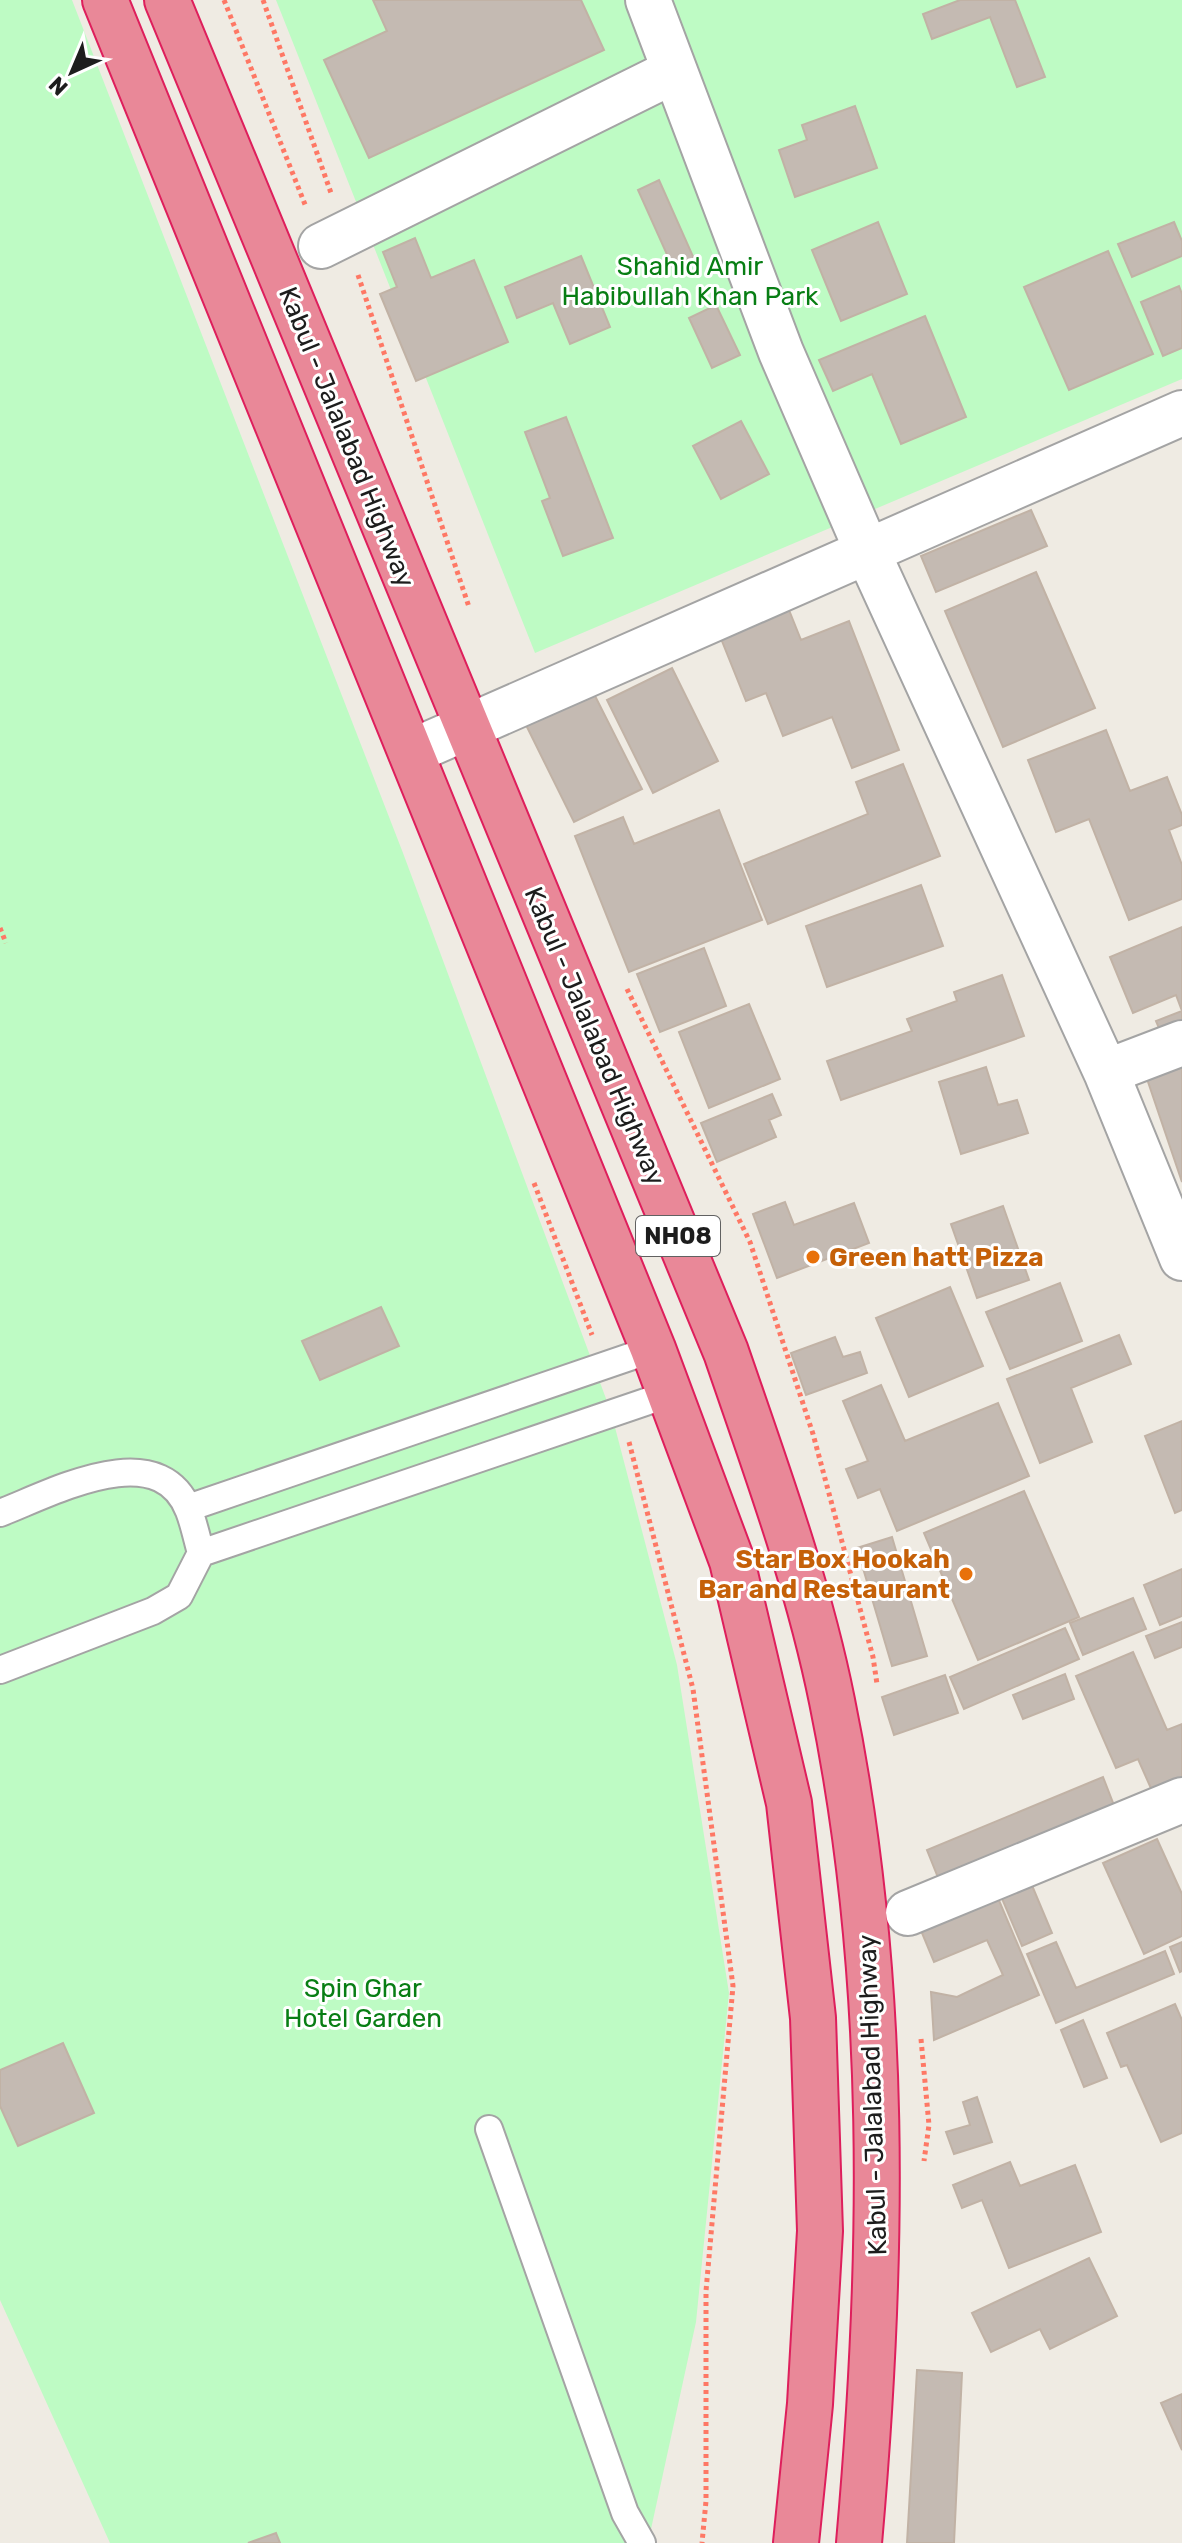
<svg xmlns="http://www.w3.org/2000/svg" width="1182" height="2543" viewBox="0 0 1182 2543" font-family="Rubik,sans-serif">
<rect width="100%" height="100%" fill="#efebe3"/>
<path fill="#befbc4" d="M0 0H72L403 853 611 1412 677 1665 729 1993 696 2322 648 2543H110L0 2300Z
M276 0H1182V379L535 653Z"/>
<path fill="#c4bab2" stroke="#c1b2a5" stroke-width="2" d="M373 0H581L604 50 369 158 324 60 387 31Z
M960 0H1015L1045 77 1017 87 990 17 932 39 923 14Z
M855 106 877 168 795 197 779 150 807 140 802 125Z
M659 180 695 261 674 270 638 190Z
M878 222 907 294 841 321 812 250Z
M1174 222 1182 241V256L1132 277 1118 244Z
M415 238 431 278 474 260 508 342 416 381 380 294 397 287 383 252Z
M1108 251 1153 354 1069 390 1024 287Z
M581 256 610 327 570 344 553 303 517 318 505 287Z
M1179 286 1182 294V348L1163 356 1141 302Z
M716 305 740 355 712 368 689 318Z
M925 316 966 417 901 444 872 374 833 391 819 360Z
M566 417 613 538 563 556 542 501 550 498 525 432Z
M741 421 769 474 721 499 693 446Z
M1031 510 1047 546 936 592 921 556Z
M1036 572 1095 708 1003 747 945 611Z
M789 610 801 640 849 621 899 750 852 768 832 717 783 736 766 693 746 701 720 636Z
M672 668 718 761 653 793 607 700Z
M591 688 642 789 574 822 524 721Z
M1106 730 1130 791 1167 777 1182 815V825L1169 830 1182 865V899L1129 920 1089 819 1056 832 1028 760Z
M903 764 940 856 768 924 744 864 868 814 856 782Z
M719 810 762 920 629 972 575 836 623 817 634 844Z
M921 885 943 946 827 987 806 926Z
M1182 927V1041L1167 1047 1156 1021 1182 1011 1176 995 1133 1013 1110 957Z
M704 948 726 1006 660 1032 637 974Z
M1002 975 1024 1036 841 1100 827 1061 912 1031 907 1019 957 1001 954 992Z
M749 1004 780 1079 709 1108 679 1032Z
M1182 1064V1182L1146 1076Z
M986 1067 998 1105 1017 1100 1028 1133 961 1154 939 1082Z
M772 1094 781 1115 769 1120 776 1137 717 1162 701 1123Z
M785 1202 794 1225 854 1203 869 1243 777 1278 753 1214Z
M1003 1206 1029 1280 977 1298 951 1224Z
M1060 1283 1082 1341 1010 1369 986 1312Z
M950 1287 983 1366 909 1397 876 1318Z
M381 1307 399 1346 320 1380 302 1341Z
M1119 1335 1131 1364 1071 1388 1092 1442 1040 1463 1007 1379Z
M835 1337 843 1357 860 1352 867 1373 806 1395 791 1353Z
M881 1385 905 1441 998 1403 1029 1476 897 1531 880 1489 858 1498 846 1469 868 1461 843 1401Z
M1182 1421V1510L1175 1513 1145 1436Z
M1024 1491 1079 1617 978 1660 924 1533Z
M892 1537 927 1656 892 1666 857 1548Z
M1182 1569V1616L1160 1625 1144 1585Z
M1133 1598 1146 1629 1083 1655 1070 1623Z
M1182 1622V1647L1155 1658 1146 1636Z
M1065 1628 1079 1659 964 1709 950 1677Z
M1133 1652 1167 1730 1182 1724V1781L1153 1793 1138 1759 1116 1768 1076 1676Z
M1065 1674 1074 1699 1023 1719 1013 1695Z
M945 1675 958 1713 894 1735 882 1697Z
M1103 1777 1115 1808 939 1880 927 1850Z
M1157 1839 1182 1894V1936L1144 1954 1103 1863Z
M1028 1876 1052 1933 1022 1946 998 1889Z
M992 1884 1039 1995 934 2040 931 1992 957 1997 1003 1975 987 1940 934 1962 915 1916Z
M1056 1942 1076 1988 1165 1951 1174 1974 1056 2023 1027 1954Z
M1182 1942V1971L1180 1972 1170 1947Z
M1175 2004 1182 2020V2133L1161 2142 1127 2065 1121 2067 1107 2033Z
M1083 2020 1107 2078 1084 2087 1061 2030Z
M63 2043 94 2113 18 2146 0 2106V2070Z
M977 2097 992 2142 954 2154 946 2132 970 2125 963 2102Z
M1010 2162 1020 2186 1075 2165 1101 2232 1009 2268 982 2200 962 2208 953 2185Z
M1089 2258 1117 2316 1050 2349 1040 2329 991 2352 972 2313Z
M917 2370 962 2373 954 2543H907Z
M1182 2394V2450L1161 2403Z
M276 2533 280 2543H248Z"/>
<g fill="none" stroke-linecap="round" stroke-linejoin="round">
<g stroke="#a4a4a4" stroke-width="30">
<path id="lane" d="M188 1508 653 1349
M0 1513C52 1493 159 1434 189 1511 194 1524 197 1539 201 1553L179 1596 153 1611 0 1670
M201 1553 669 1394
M489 2129 625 2513 642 2543"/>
</g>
<g stroke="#a4a4a4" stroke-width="48">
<path id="street" d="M648 0 781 352 868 553 1106 1072 1182 1258
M321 246 674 71
M411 752 1182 413
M1106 1072 1182 1043
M908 1913 1182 1800"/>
</g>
<g stroke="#de1f5c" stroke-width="48">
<path id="highway" d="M105 0 653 1349 732 1561 789 1803 813 2018 820 2231 810 2404 796 2543
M167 0 726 1352C765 1466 808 1582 832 1701 889 1979 884 2261 859 2543"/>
</g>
<path stroke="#fe7865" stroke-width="5" stroke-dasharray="4 4" stroke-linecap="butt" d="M224 0 306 207
M263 0 331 193
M358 275 469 607
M0 928 6 943
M627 989 750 1242 813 1434 873 1657 877 1684
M534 1183 592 1335
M629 1442 693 1689 733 1986 706 2291V2501L702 2543
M921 2039 929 2125 924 2161"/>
<use href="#lane" stroke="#fff" stroke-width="26"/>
<use href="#street" stroke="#fff" stroke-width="44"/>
<use href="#highway" stroke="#e98898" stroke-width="44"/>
</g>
<g fill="#e8710a" stroke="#fff" stroke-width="3">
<circle cx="813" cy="1257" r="8"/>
<circle cx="966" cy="1574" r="8"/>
</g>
<g text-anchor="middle" stroke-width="6" stroke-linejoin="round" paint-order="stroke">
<rect fill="#fff" stroke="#616161" stroke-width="2" x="636" y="1216" width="84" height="40" rx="6"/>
<g font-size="24" font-weight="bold" fill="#1d1d1d">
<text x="678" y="1244">NH08</text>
</g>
<g font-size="26" fill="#087e14" stroke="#fff">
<text x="690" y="275">Shahid Amir<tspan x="690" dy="30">Habibullah Khan Park</tspan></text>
<text x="363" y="1997">Spin Ghar<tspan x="363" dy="30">Hotel Garden</tspan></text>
</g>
<g font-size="26" fill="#1d1d1d" stroke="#fff">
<text transform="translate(347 437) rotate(68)" y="9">Kabul - Jalalabad Highway</text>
<text transform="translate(595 1036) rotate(67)" y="9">Kabul - Jalalabad Highway</text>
<text transform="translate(872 2095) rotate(-92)" y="9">Kabul - Jalalabad Highway</text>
</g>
<g font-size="26" font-weight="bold" fill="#c56008" stroke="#fff" text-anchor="start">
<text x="829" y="1266">Green hatt Pizza</text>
<text x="950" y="1568" text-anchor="end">Star Box Hookah<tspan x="950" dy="30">Bar and Restaurant</tspan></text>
</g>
</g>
<g transform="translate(72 72) rotate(224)" stroke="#ffffff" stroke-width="6" paint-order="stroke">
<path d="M0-6L14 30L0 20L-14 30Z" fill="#1d1d1d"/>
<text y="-12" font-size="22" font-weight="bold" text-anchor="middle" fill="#1d1d1d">N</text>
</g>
</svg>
